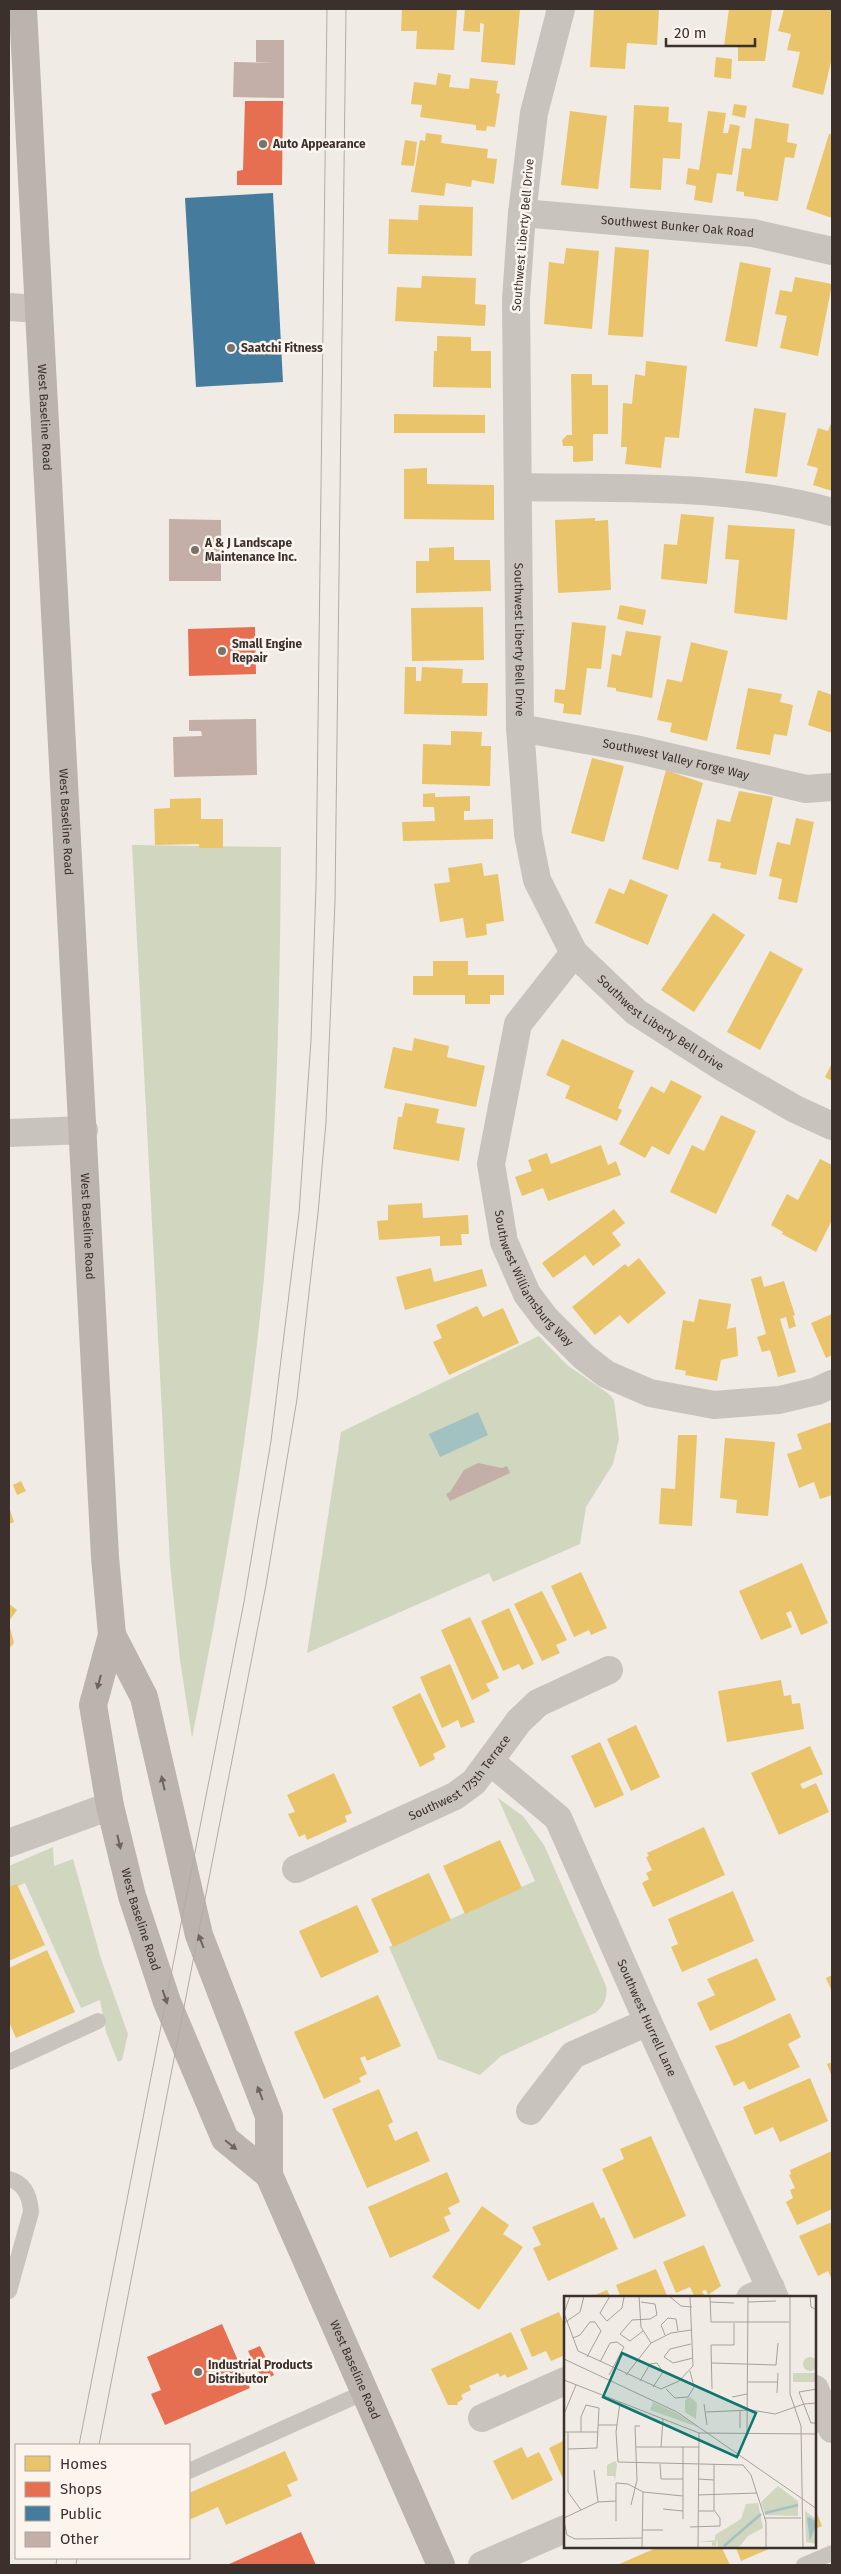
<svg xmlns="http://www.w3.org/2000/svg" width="841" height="2574" viewBox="0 0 841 2574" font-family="'Fira Sans',sans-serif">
<rect width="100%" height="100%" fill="#f0ebe5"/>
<path fill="#d1d6bf" d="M132 845 281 847C280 994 277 1141 263 1288 248 1440 222 1589 192 1738L180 1660 170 1564Z
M539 1336 567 1365 609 1394 614 1400 619 1439 613 1464 586 1507 580 1544 493 1582 489 1573 307 1653 341 1432Z
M498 1798 523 1816 544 1845 606 1986C608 1998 604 2006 595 2013L501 2056 480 2075 438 2059 389 1947 535 1881Z
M53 1847 54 1866 73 1859 101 1959 128 2034 122 2060 118 2062 106 2032 100 2000 81 2008 25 1883 9 1890V1866Z"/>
<path fill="#a1c2c1" d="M478 1412 488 1435 440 1457 429 1434Z"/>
<path fill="#e9c46a" d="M402 9H457L454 50 416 49 417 31H401Z
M465 9H520L515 65 481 62 484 24 480 23V32L463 31Z
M594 9H659L657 45 627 43 625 69 590 67Z
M729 9 772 10 765 61H738V46H724Z
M784 9H832V58L823 95 792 87 800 52 787 50 791 34 778 31Z
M716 57 732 59 731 79 714 77Z
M438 73 451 75 449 87 469 89 470 78 498 81 496 93 500 94 495 127 487 126 486 131 476 130V125L420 117 422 105 411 104 414 82 436 85Z
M734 104 747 106 745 118 732 115Z
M634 105 669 107 668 122 682 123 680 159 663 158 661 190 630 188Z
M570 111 607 116 598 189 561 185Z
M708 111 726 113 723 133H728L730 124 740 126 732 175 717 173 712 203 694 200 696 186 686 184 688 168 699 170Z
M755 118 789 124 787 142 797 144 794 158 785 157 778 201 744 196V192L736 191 742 148 751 149Z
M426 133 442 135 441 143 488 149 487 158 497 159 494 184 472 180 471 187 446 183 444 196 411 192 420 140 425 141Z
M829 134H832V218L806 209Z
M405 140 417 142 414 166 401 165Z
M419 205 473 207 472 256 388 254 389 219 418 220Z
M615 247 649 250 643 337 608 335Z
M566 248 599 251 592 329 544 324 549 262 564 264Z
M740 262 771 268 757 347 725 341Z
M422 276 476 278 475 304 486 305 485 326 395 321 397 287 421 288Z
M795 277 832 284 818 356 780 348 787 316 775 314 780 290 792 292Z
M437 336 471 337V351H491V388L433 387 434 351H437Z
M646 361 687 366 679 438 665 437 661 468 625 464 627 447H621L623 403 632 404 635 374 645 376Z
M571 374H592V385H608V434H593V461L573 462V446H563L562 440 567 435H572Z
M754 408 786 413 777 477 745 473Z
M394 414 485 415V433H394Z
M832 420V491L813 485 818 468 807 465 818 428 828 431Z
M427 468V484L494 485V520L404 519V469Z
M681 514 714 517 707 584 661 579 664 544 677 545Z
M595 518V521L608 520 611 590 558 593 555 520Z
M728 525 795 529 787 620 734 613 739 560 725 559Z
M454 547V560H490L491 591 416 593V561H429V548Z
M620 605 646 610 643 625 617 619Z
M483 607 484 660 412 661 411 608Z
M572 622 606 626 601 669 587 668 581 715 563 713 564 704 554 702 555 689 565 690Z
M626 631 661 636 652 698 616 691V688L607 687 612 654 621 656Z
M691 642 728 651 707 741 670 732 672 723 657 720 667 679 682 682Z
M405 667H416V681H421L422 667 463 669 462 683H488L487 716 404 714Z
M748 688 782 694 780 702 793 705 787 736 774 734 770 755 736 749Z
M818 690 832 695V733L808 725Z
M451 731 482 732 481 746H491L490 786 422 784 423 744 451 745Z
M592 758 624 766 604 842 571 833Z
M666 770 703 783 678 870 642 859Z
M739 791 773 797 756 875 720 868 721 863 708 861 717 819 730 822Z
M435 793V797L470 796V811H464V820L493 819V839L403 841 402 822 435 821 434 807H423V794Z
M201 798V819H223V848H199V844L155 845 154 809 170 808V799Z
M796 818 814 822 797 903 778 899 782 879 769 876 777 842 790 845Z
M482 863 484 876 498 874 504 921 486 924 487 935 466 938 463 918 440 922 434 884 450 882 448 868Z
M630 879 668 895 648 945 595 923 609 888 624 894Z
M713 913 745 935 694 1012 661 990Z
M770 951 803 969 760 1050 727 1032Z
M433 961H468V975H504V995H490V1004H465V995H413V976H433Z
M414 1038 449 1046 447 1057 485 1066 476 1107 384 1088 393 1047 412 1051Z
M562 1039 634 1071 618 1108 622 1110 617 1121 565 1098 570 1086 546 1075Z
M832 1063V1081L825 1077Z
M671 1080 702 1096 669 1155 652 1146 645 1158 619 1144 651 1086 664 1093Z
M405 1103 439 1109 436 1123 465 1128 459 1161 393 1149 398 1117H402Z
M721 1115 756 1131 716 1214 670 1192 692 1145 704 1151Z
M601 1145 608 1165 616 1161 621 1175 548 1201 543 1188 522 1196 515 1177 532 1171 528 1160 547 1153 551 1164Z
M820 1159 832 1165V1220L816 1252 782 1234 783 1232 771 1225 787 1194 798 1200Z
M422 1203 423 1218 468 1215 469 1234H461L462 1245 440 1246V1236L379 1240 377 1221 388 1220V1205Z
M614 1209 625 1223 612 1233 621 1245 593 1266 585 1255 553 1278 542 1263Z
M639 1258 666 1293 628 1324 620 1315 595 1335 572 1307 625 1264 628 1267Z
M431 1268 434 1282 482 1269 487 1286 405 1310 396 1277Z
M761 1276 764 1287 784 1281 795 1315 793 1316 796 1326 789 1329 786 1317 780 1319 796 1372 778 1377 770 1350 762 1352 757 1337 766 1334 751 1279Z
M699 1299 731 1304 727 1329 736 1327 738 1356 721 1360 717 1381 685 1375 686 1371 675 1369 683 1320 694 1322Z
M477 1306 483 1317 503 1308 519 1343 449 1375 433 1342 442 1338 436 1325Z
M832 1314V1355L826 1358 811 1323Z
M831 1422 832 1495 820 1499 814 1482 799 1488 787 1454 802 1449 797 1434Z
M678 1435H697L692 1526 659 1524 661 1488 675 1489Z
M725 1438 775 1442 768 1516 736 1513 737 1500 720 1498Z
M21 1481 26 1491 17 1495 13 1485Z
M9 1507 14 1522 9 1524Z
M802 1563 828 1623 801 1635 791 1611 786 1613 792 1627 761 1640 739 1591Z
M581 1572 607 1628 591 1635 589 1630 574 1637 551 1586Z
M542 1591 567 1640 556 1645 560 1653 542 1661 514 1604Z
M9 1604 17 1610 9 1621Z
M509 1608 534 1664 522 1670 519 1664 503 1671 481 1621Z
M470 1617 499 1678 486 1684 490 1691 472 1700 441 1630Z
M9 1624 14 1643 9 1649Z
M450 1664 475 1722 461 1728 458 1720 442 1728 420 1677Z
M781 1680 784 1696 791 1695 792 1704 800 1703 804 1729 727 1742 718 1691Z
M420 1693 446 1747 433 1754 435 1759 420 1767 392 1707Z
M636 1725 660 1777 631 1791 607 1739Z
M600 1742 624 1795 595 1808 571 1756Z
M810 1746 823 1774 800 1784 803 1789 816 1783 829 1812 779 1835 751 1773Z
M334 1773 352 1813 345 1816 347 1822 307 1840 305 1834 299 1837 288 1814 295 1812 287 1795Z
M704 1827 725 1875 653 1907 642 1883 649 1879 646 1873 652 1870 646 1857 649 1856 647 1853Z
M500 1840 522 1888 465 1914 443 1866Z
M429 1873 451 1920 393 1947 371 1899Z
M17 1884 45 1945 9 1961V1887Z
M733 1891 754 1941 682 1972 671 1947 678 1944 668 1919Z
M357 1905 379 1952 321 1978 299 1931Z
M47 1950 75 2012 16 2038 9 2022V1968Z
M757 1958 776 2000 710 2031 697 2003 715 1995 707 1979Z
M832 1975V1992L826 1978Z
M378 1995 401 2046 367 2061 365 2056 360 2058 367 2074 359 2078 361 2082 324 2099 294 2032Z
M790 2013 801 2037 788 2044 800 2067 749 2090 744 2081 734 2086 715 2046 730 2041Z
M832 2062V2077L827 2064Z
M810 2078 828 2121 780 2142 773 2127 755 2135 743 2107Z
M379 2089 393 2122 388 2125 395 2141 417 2131 430 2161 367 2188 332 2109Z
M651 2136 686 2216 634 2239 602 2169 624 2159 620 2149Z
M832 2151V2209L797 2225 786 2202 793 2198 790 2190 795 2188 789 2175 791 2174 790 2170Z
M447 2172 460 2202 448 2208 451 2214 444 2217 450 2231 390 2258 368 2207Z
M593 2202 601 2219 604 2217 618 2249 548 2281 533 2248 541 2245 532 2227Z
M482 2206 509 2225 503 2234 523 2247 479 2310 432 2277Z
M832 2222V2280L828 2271 818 2276 799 2236Z
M704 2245 721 2286 708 2295 706 2290 702 2291 704 2295 695 2298 690 2287 676 2293 663 2262Z
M656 2269 668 2298H621L616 2285Z
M607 2290 611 2298H588Z
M559 2312 565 2326V2355L551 2361 546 2351 532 2357 520 2329Z
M511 2332 528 2369 507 2378 505 2374 500 2377 498 2373 469 2386 471 2390 461 2395 463 2399 457 2403 458 2405H448L431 2369Z
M565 2440V2478L563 2479 549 2448Z
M522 2447 527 2458 539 2452 553 2480 512 2500 493 2461Z
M285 2451 298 2480 287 2485 292 2496 226 2525 218 2507 189 2520V2493Z
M815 2508 822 2526 815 2529Z
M656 2548H722L730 2565H617Z
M736 2548H771L741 2561Z"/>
<path fill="#e76f51" d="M245 101H283L282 185H237V171L243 170Z
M255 627 256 674 189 676 188 629Z
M222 2324 250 2388 165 2425 151 2394 161 2390 147 2357Z
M260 2346 274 2375 263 2381 248 2351Z
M301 2532 316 2565H227Z"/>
<path fill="#457b9d" d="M273 193 283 382 196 387 185 198Z"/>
<path fill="#c3afa7" d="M256 40H284V98L233 97 234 62 274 63 256 62Z
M169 519 221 520V581H169Z
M256 719 257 775 174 777 173 737 202 736 201 731H189V720Z
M478 1463 502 1468 507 1466 510 1473 450 1501 446 1494 450 1492 464 1470Z"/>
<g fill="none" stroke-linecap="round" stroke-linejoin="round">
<path stroke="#c9c3be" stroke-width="16" d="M9 2062 98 2021
M9 2179C25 2183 30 2197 31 2212L9 2291
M189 2471 365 2392
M804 2565 832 2553"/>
<g stroke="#c9c3be" stroke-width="28">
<path id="s1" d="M561 9 534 113 522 213 516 299 520 728 528 834 537 880 574 953 636 1012 722 1067 795 1109 832 1126"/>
<path id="s2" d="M522 213 753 233 832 251"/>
<path d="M9 307 39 309"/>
<path d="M519 487C621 489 733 484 832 512"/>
<path id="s3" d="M520 728 635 749 806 789 832 787"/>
<path id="s4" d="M574 953 518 1024 491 1164 504 1242 527 1294 545 1318 584 1357 606 1374 650 1393 714 1405 779 1400 817 1391 832 1384"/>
<path d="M9 1133 84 1130"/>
<path id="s5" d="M491 1762 558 1818 648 2022 775 2298"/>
<path d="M9 1843 110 1806"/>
<path id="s6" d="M296 1869 455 1796 474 1782 519 1721 538 1703 609 1670"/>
<path d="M530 2111 573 2055 648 2022"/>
<path d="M750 2298 771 2288"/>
<path d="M815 2389 832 2429"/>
<path d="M482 2418 565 2381"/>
</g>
<path stroke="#c9c3be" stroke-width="28" d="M815 2419 832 2411
M482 2565 565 2529"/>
<g stroke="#bab3ae" stroke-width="28">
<path id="s7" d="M23 9 105 1557 112 1635 93 1705 110 1806 132 1896 167 2002 225 2139 269 2175"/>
<path id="s8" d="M112 1635 144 1697 199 1935 269 2116V2175L441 2565"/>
</g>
<path stroke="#b1aca8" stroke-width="1" d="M79 2445 244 1602 271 1441 299 1213 311 1040 316 885 327 9
M99 2445 266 1585 297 1399 318 1213 326 1122 335 901 346 9
M56 2565 57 2558
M76 2565 77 2558"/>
</g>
<defs><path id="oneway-solid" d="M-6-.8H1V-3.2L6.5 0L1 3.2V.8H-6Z" transform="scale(1.25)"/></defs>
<g fill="#6e645f">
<use href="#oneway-solid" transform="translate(99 1682) rotate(105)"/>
<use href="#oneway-solid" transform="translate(163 1783) rotate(-103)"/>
<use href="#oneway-solid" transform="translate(119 1842) rotate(77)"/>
<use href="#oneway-solid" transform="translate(201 1941) rotate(-111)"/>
<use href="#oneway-solid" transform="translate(165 1997) rotate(71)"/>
<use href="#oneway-solid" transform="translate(260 2093) rotate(-111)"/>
<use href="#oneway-solid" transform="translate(231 2145) rotate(39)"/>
</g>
<g fill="#7a716c" stroke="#fbf5ee" stroke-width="2">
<circle cx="263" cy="144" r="5"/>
<circle cx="231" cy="348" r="5"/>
<circle cx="195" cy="550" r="5"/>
<circle cx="222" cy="651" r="5"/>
<circle cx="198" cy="2372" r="5"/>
</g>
<g text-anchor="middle" stroke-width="5" stroke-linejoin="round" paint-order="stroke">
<g font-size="12" font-weight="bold" fill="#3b302b" stroke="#fbf5ee" text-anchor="start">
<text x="273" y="148">Auto Appearance</text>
<text x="241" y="352">Saatchi Fitness</text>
<text x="205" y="547">A &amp; J Landscape<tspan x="205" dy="14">Maintenance Inc.</tspan></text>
<text x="232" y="648">Small Engine<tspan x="232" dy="14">Repair</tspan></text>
<text x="208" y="2369">Industrial Products<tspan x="208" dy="14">Distributor</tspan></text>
</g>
<g font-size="12" fill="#3b302b" stroke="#fbf5ee">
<text dy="4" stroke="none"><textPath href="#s2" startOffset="156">Southwest Bunker Oak Road</textPath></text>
<text transform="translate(523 235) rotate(-85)" y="4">Southwest Liberty Bell Drive</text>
<text dy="4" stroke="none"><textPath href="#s7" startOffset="409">West Baseline Road</textPath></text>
<text dy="4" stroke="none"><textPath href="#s1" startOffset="635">Southwest Liberty Bell Drive</textPath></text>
<text dy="4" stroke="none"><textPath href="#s3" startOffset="159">Southwest Valley Forge Way</textPath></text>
<text dy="4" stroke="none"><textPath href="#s7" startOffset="814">West Baseline Road</textPath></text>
<text dy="4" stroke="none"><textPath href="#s1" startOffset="1070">Southwest Liberty Bell Drive</textPath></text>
<text dy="4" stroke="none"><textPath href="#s7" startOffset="1219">West Baseline Road</textPath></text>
<text dy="4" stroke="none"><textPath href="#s4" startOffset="358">Southwest Williamsburg Way</textPath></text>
<text dy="4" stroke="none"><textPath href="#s6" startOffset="190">Southwest 175th Terrace</textPath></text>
<text dy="4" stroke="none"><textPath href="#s7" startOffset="1921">West Baseline Road</textPath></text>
<text dy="4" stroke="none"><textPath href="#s5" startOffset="306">Southwest Hurrell Lane</textPath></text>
<text dy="4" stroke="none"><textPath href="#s8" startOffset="780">West Baseline Road</textPath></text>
</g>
</g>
<g transform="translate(564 2296)">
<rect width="252" height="252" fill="#f0ebe5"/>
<path d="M239 68a7 7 0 1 1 14 0a7 7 0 1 1-14 0ZM229 77H252V86H229ZM126 101 133 107 132 123 121 116V104ZM89 106 112 117 134 131 86 114ZM51 165 53 168 51 185 50 180H43V169ZM214 190 234 205V220L201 219 197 206ZM194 207 199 232 184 240 175 251H154L153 243 152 250H148V246H135L151 244V239L177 223 182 208ZM241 215 252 223V248L242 246Z" fill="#d1d6bf"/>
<path d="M245 221 253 226 246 245 243 222Z" fill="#a1c2c1"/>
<path fill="none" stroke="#a1c2c1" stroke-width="2.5" d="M201 217 234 209M160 250 197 218"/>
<path fill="none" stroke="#a8a09b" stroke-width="1" d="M6 0 0 17 14 55 97 93 115 85 129 70 126 0M46 0 36 17 43 25 58 12 60 1M75 0 77 31 87 47M105 0 117 10 128 11M146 0 147 26H225M226 0V98L237 130 239 252M246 0 247 11 253 14M77 6 91 8 93 19 86 23 68 24 56 38 66 45 79 35M146 6 170 7M184 6 212 5M0 27 16 16 20 0M101 39 97 29 104 22 112 23 114 35M9 42 16 39 26 26H31L37 35 23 61M127 48 106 53 100 61 109 67 129 62M0 63 113 116 253 213M36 66 46 47 53 46 60 51 45 79M147 67 212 69 214 47M62 79 87 47 107 37 127 34M0 84 135 137 253 138M76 85 86 68 93 67 99 76 89 91M184 86H214M102 93 111 102 124 101 130 91 126 75M148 93 147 49H170V27M253 93 235 96 247 127H253M213 97 214 77M168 101 183 98M56 106 52 136 54 166 179 169 187 179 202 226V252M140 108 143 129M176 114V132M142 116 187 114 211 118 240 108 253 107M0 118 12 89M34 129H53M0 136H34M4 136V196L17 214M183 137 184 0M72 151H135M97 151 99 123M119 151V223M4 153 33 152 35 112 22 109 17 121V136M96 168 97 183H119M30 174 34 206M134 183 150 184M134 199 193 197M67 209 73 184 71 130H76M99 213 119 215M134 215H150M0 222 34 206 52 205V187L64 188 79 196 119 200M200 222H237M0 225 3 239 11 243 78 242M52 225V205M126 231 156 230V222L150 214V168M78 234H99M78 252 79 196M101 252H134L135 137M218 252 253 251"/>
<path fill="#0f766e" fill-opacity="0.15" stroke="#0f766e" stroke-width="2.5" d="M58 57 192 117 173 161 39 101Z"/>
<rect width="252" height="252" fill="none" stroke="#3b302b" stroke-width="2.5"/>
</g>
<rect width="841" height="2574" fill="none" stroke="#3b302b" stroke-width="20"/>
<rect x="15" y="2444" width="175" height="115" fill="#fbf5ee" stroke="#aea6a0"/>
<rect x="25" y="2456" width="25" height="15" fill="#e9c46a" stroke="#aea6a0"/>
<text x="60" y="2469" font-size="15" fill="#3b302b">Homes</text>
<rect x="25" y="2482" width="25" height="15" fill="#e76f51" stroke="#aea6a0"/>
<text x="60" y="2494" font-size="15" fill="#3b302b">Shops</text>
<rect x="25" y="2506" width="25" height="15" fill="#457b9d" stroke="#aea6a0"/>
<text x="60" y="2519" font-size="15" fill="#3b302b">Public</text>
<rect x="25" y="2532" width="25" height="15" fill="#c3afa7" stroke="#aea6a0"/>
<text x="60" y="2544" font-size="15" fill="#3b302b">Other</text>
<path d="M666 38v8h89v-8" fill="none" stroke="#3b302b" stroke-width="2.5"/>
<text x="674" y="38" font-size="15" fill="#3b302b" stroke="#fbf5ee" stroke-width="4" paint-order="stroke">20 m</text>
</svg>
